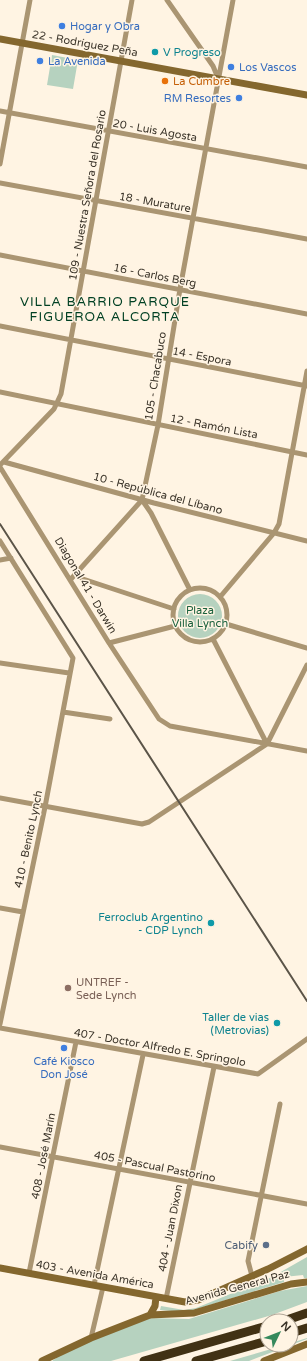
<svg xmlns="http://www.w3.org/2000/svg" width="307" height="1361" viewBox="0 0 307 1361" font-family="'Varela Round',sans-serif">
<rect width="100%" height="100%" fill="#fff4e3"/>
<path fill="#b6d2bf" d="M52 55 78 60 73 89 47 85Z
M178 616a22 22 0 1 1 44 0a22 22 0 1 1-44 0Z
M307 1257V1278H304L303 1275 284 1277V1282L197 1309 183 1312 160 1310 161 1306 184 1310 196 1308 272 1277Z
M307 1286V1302L272 1315 111 1361H52L66 1351 145 1318 189 1319 280 1291Z
M307 1338V1339L249 1361H230L285 1345H291V1343Z"/>
<g fill="none" stroke-linecap="round" stroke-linejoin="round">
<path stroke="#aa9572" stroke-width="5" d="M167 0 213 66 218 78
M0 111 307 167
M0 164 30 0
M0 183 307 239
M0 255 307 314
M0 326 307 386
M0 392 307 455
M4 462 154 503 307 541
M0 465 54 409 61 394 132 0
M0 467 109 643 159 719 170 726 307 751
M142 500 151 513 190 590
M0 541 73 658 45 807 0 1024
M0 560 11 558
M75 574 83 579 174 609
M71 579 142 500 158 425 180 289 233 0
M173 615a27 27 0 1 1 54 0a27 27 0 1 1-54 0Z
M220 597 274 533 279 524 307 371
M226 624 307 648
M213 639 267 744
M109 643 175 626
M0 663 69 673
M63 712 110 719
M0 798 142 824 149 822 267 744 307 665
M0 908 23 912
M0 1028 258 1074 307 1039
M0 1147 307 1204
M29 1273 76 1042
M252 1276 248 1261 280 1104
M94 1285 143 1055
M166 1299 214 1067
M91 1338 103 1287"/>
<path stroke="#84672e" stroke-width="7" d="M0 39 307 95
M0 1268 185 1302 198 1300 268 1269 307 1249
M150 1315 155 1306 156 1297
M42 1361 91 1338 150 1315 194 1313 291 1284 307 1282
M264 1361 307 1344"/>
<path stroke="#413114" stroke-width="9" d="M284 1321 307 1313
M291 1333 307 1328
M144 1361 267 1326
M196 1361 267 1341"/>
<path stroke="#5b5448" stroke-width="2" d="M0 524 307 1001"/>
</g>
<g fill="#3f7fe0" stroke="#fff4e3" stroke-width="1.5">
<circle cx="62" cy="26" r="4"/>
<circle cx="40" cy="61" r="4"/>
<circle cx="231" cy="67" r="4"/>
<circle cx="239" cy="98" r="4"/>
<circle cx="64" cy="1048" r="4"/>
</g>
<g fill="#0f9aa8" stroke="#fff4e3" stroke-width="1.5">
<circle cx="155" cy="52" r="4"/>
<circle cx="211" cy="923" r="4"/>
<circle cx="277" cy="1023" r="4"/>
</g>
<circle fill="#e8710a" stroke="#fff4e3" stroke-width="1.5" cx="165" cy="81" r="4"/>
<circle fill="#8d6e63" stroke="#fff4e3" stroke-width="1.5" cx="68" cy="988" r="4"/>
<circle fill="#5c6f8a" stroke="#fff4e3" stroke-width="1.5" cx="266" cy="1245" r="4"/>
<g text-anchor="middle" stroke-width="3" stroke-linejoin="round" paint-order="stroke">
<g font-size="11" fill="#366cbe" stroke="#fff4e3" text-anchor="start">
<text x="70" y="30">Hogar y Obra</text>
<text x="48" y="65">La Avenida</text>
<text x="239" y="71">Los Vascos</text>
<text x="231" y="102" text-anchor="end">RM Resortes</text>
<text x="64" y="1065" text-anchor="middle">Café Kiosco<tspan x="64" dy="13">Don José</tspan></text>
</g>
<g font-size="11" fill="#3b3429" stroke="#fff4e3">
<text transform="translate(85 43) rotate(10)" y="4">22 - Rodríguez Peña</text>
<text transform="translate(155 130) rotate(10)" y="4">20 - Luis Agosta</text>
<text transform="translate(87 195) rotate(-80)" y="4">109 - Nuestra Señora del Rosario</text>
<text transform="translate(155 202) rotate(10)" y="4">18 - Murature</text>
<text transform="translate(155 275) rotate(11)" y="4">16 - Carlos Berg</text>
<text transform="translate(202 356) rotate(11)" y="4">14 - Espora</text>
<text transform="translate(155 376) rotate(-81)" y="4">105 - Chacabuco</text>
<text transform="translate(214 426) rotate(11)" y="4">12 - Ramón Lista</text>
<text transform="translate(158 493) rotate(15)" y="4">10 - República del Líbano</text>
<text transform="translate(86 585) rotate(59)" y="4">Diagonal 41 - Darwin</text>
<text transform="translate(28 839) rotate(-78)" y="4">410 - Benito Lynch</text>
<text transform="translate(160 1047) rotate(10)" y="4">407 - Doctor Alfredo E. Springolo</text>
<text transform="translate(43 1156) rotate(-79)" y="4">408 - José Marín</text>
<text transform="translate(155 1166) rotate(11)" y="4">405 - Pascual Pastorino</text>
<text transform="translate(170 1228) rotate(-79)" y="4">404 - Juan Dixon</text>
<text transform="translate(95 1274) rotate(10)" y="4">403 - Avenida América</text>
<text transform="translate(237 1287) rotate(-15)" y="4">Avenida General Paz</text>
</g>
<g font-size="11" fill="#0d838f" stroke="#fff4e3" text-anchor="end">
<text x="163" y="56" text-anchor="start">V Progreso</text>
<text x="203" y="921">Ferroclub Argentino<tspan x="203" dy="13">- CDP Lynch</tspan></text>
<text x="269" y="1021">Taller de vias<tspan x="269" dy="13">(Metrovias)</tspan></text>
</g>
<g font-size="11" fill="#c56008" stroke="#fff4e3" text-anchor="start">
<text x="173" y="85">La Cumbre</text>
</g>
<g font-size="11" fill="#1a613d" stroke="#fff4e3">
<text x="200" y="614">Plaza<tspan x="200" dy="13">Villa Lynch</tspan></text>
</g>
<g font-size="11" fill="#785e54" stroke="#fff4e3" text-anchor="start">
<text x="76" y="986">UNTREF -<tspan x="76" dy="13">Sede Lynch</tspan></text>
</g>
<g font-size="11" fill="#4e5e75" stroke="#fff4e3" text-anchor="end">
<text x="258" y="1249">Cabify</text>
</g>
<g font-size="13" letter-spacing="1" fill="#004023" stroke="#fff4e3">
<text x="105" y="306">VILLA BARRIO PARQUE<tspan x="105" dy="15">FIGUEROA ALCORTA</tspan></text>
</g>
</g>
<g transform="translate(279 1333) rotate(47)"><circle r="19" fill="#fff4e3" stroke="#b1a799"/>
<path d="M0-3L7 15L0 10L-7 15Z" fill="#35895c"/>
<text y="-6" font-size="11" font-weight="bold" text-anchor="middle" fill="#3b3429">N</text>
</g>
</svg>
